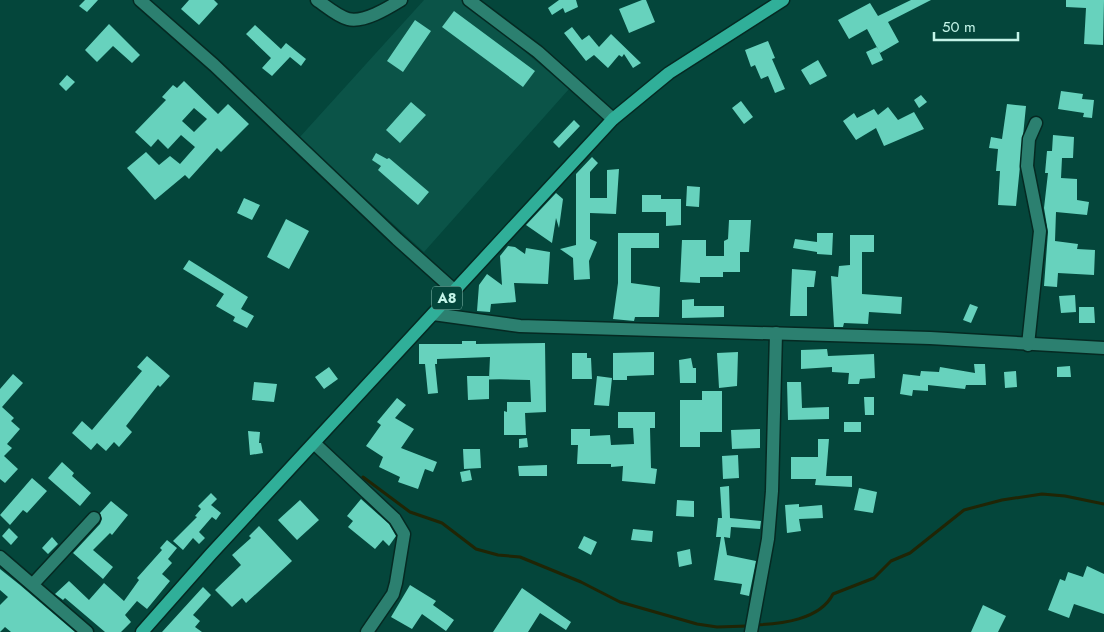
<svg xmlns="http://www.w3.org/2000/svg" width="1104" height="632" viewBox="0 0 1104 632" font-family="Jost,sans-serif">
<rect width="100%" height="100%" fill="#04463b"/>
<path fill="#0b5448" d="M424 0H464L569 89 424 252 299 138Z"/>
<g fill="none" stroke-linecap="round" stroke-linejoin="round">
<path stroke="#202505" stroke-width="3" d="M363 477 410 512 442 523 476 549 498 555 520 557 581 582 620 602 697 624 717 627 748 626
M754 625C781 624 820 620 833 594L874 578 891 561 910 553 964 510 1002 500 1042 494 1065 496 1104 504"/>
</g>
<path fill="#67d2bd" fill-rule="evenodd" d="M85 0H98L87 12 79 6Z
M189 0H214L218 4 199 25 181 9Z
M559 0H576L578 7 565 13 563 8 552 15 548 8Z
M642 0H646L655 22 629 33 619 9Z
M911 0H931L888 22 899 42 880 53 867 29 849 39 838 20 870 3 878 16Z
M1066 0H1104L1103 45 1084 44 1086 8 1066 7Z
M454 11 535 71 523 87 442 27Z
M415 20 431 31 403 72 387 61Z
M109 24 140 55 132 63 113 46 97 62 85 50Z
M255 25 281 49 286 43 306 59 301 66 290 57 272 76 262 68 271 58 246 34Z
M572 27 582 40 589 35 599 47 611 34 641 63 633 68 624 54 622 57 619 55 608 68 594 55 586 61 564 33Z
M768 41 775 58 772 59 785 89 775 93 768 76 761 79 755 65 751 67 745 50Z
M877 47 883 60 872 65 866 52Z
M818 60 827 76 810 85 801 70Z
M67 75 75 82 66 91 59 84Z
M184 81 218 114 228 104 249 124 221 152 217 148 189 179 185 175 155 200 127 168 146 152 159 165 170 156 180 164 195 147 181 135 168 149 158 139 151 147 135 132 166 100 162 97 173 85 177 88ZM194 108 207 119 194 132 182 121Z
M1061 91 1083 94 1082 99 1094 100 1092 118 1083 117 1084 113 1058 109Z
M921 95 927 102 919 108 914 100Z
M741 101 753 117 744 124 732 108Z
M411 102 426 115 400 143 386 130Z
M1007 104 1026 106 1016 206 998 205 1000 171H996L998 149 989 148 991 137 1002 139Z
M888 107 898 120 914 112 924 129 884 146 876 128 856 140 843 121 854 113 857 118 874 109 878 115Z
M574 120 580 126 559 148 553 142Z
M1053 135 1074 137 1073 158H1062L1061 178 1077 179V200L1089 202 1087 215 1056 212 1055 241 1078 244 1077 249 1095 250 1094 275 1058 273 1057 287 1044 286 1048 232 1044 208 1048 173H1045L1047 151H1052Z
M376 153 387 159 389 158 429 192 418 205 378 170 381 166 372 160Z
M592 157 598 163 590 172V198H607V170L619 169 616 214 590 213V239L597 242 589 261 590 279 574 280 573 258 560 249 576 245V174Z
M687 186 700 187 699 207 686 206Z
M556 193 563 199 559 228 556 218 552 243 526 225Z
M642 195H661V199H681V225L666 226V212H642Z
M244 198 260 205 252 220 237 213Z
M286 219 309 231 289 269 267 257Z
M729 220H751L749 252H740V272H723V277H700V283L680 282 682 240H706V256H724V241L728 239Z
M618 233H659V248H631V283L660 287 659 317H635L634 321 613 319 618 283Z
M817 233H833L832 255 817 254V252L793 248 795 239 817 242Z
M850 235H874V252H862V294L902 297 901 314 869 312 868 324 844 323 843 327H834L831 276 838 277 839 266 850 265Z
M508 246 515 247 525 254 526 248 550 252 548 284 514 283 516 302 491 304 490 312 477 311 479 285 487 274 502 285 500 256Z
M189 260 248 297 241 309 254 316 247 328 233 321 235 317 216 306 224 294 183 269Z
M792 269 816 271 814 287H807V316H790Z
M1075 295 1076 312 1061 313 1059 296Z
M694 299V306H724V317L682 318V300Z
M970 304 978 307 971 323 963 320Z
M1079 307H1094L1095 323H1079Z
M462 341H476V344L545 343 546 412 525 413 526 435H504V411L507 412V402H531L530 380 489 379 490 357 437 359V364H435L438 393 428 394 425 364H419V344H462Z
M827 349 828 356 874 354 875 378 860 379 859 384H848L849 373 832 372V367L801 369V350Z
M654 352V375L627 376V380H613V353Z
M738 352 737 386 719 388 717 353Z
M572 353H587V358H591L592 379H572Z
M147 356 170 376 160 387 158 385 126 426 132 432 119 447 114 442 106 451 97 443 91 450 72 433 82 421 92 430 142 371 137 367Z
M691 358 693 368H696V383H680L679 360Z
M974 364H985L986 385H966L965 389 928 385V391L913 390 912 396 900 394 903 374 920 376 921 371 939 372 940 367 975 373Z
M1070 366 1071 377H1057V367Z
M329 367 338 379 324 389 315 377Z
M1016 371 1017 387 1005 388 1004 372Z
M13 374 23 383 2 407 14 418 11 421 20 429 7 444 12 448 4 456 18 469 5 483 0 479V389Z
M467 376H489V399L468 400Z
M597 376 612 378 609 406 594 405Z
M254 382 277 384 274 402 252 400Z
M787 382H801L802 408 829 407V419L788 420Z
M702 391H722V432H700V447H680V400H702Z
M864 397H874V415H865Z
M397 398 406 405 395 418 414 429 401 448 437 462 433 472 425 469 418 489 398 482 400 477 379 467 383 457 366 446 381 425 377 422Z
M618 412H655V428H650L651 468 657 469 655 484 622 481 623 466 611 467V464H577L578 445H571V429H590V436L610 435 611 445 634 444 633 428H618Z
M844 422H861V432H844Z
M760 429V448L732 449 731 430Z
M248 431 260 432 259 443H261L263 453 250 455Z
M527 438 528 447 519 448V439Z
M818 439H829L826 476H852V487L815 485 816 479H791V457H818Z
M463 449H480L481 468 464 469Z
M738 455 739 478 723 479 722 456Z
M62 462 74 473 72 476 91 493 80 506 48 478Z
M547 465V476H519L518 466Z
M470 470 472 480 462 482 460 472Z
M32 478 47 491 27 513 23 510 10 525 0 515Z
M729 486 730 518 761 521 760 529 731 527 730 538 724 537 727 555 756 561 749 596 740 594 742 584 714 580 721 537H716L718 518H722L720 487Z
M859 488 877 492 873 513 854 510Z
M211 493 217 499 211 505 221 513 216 520 212 517 199 532 205 538 199 544 193 538 183 550 173 541 197 517 195 516 201 509 198 506Z
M361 499 389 524 396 536 389 546 383 540 375 549 348 527 353 521 347 516Z
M300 500 319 520 297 540 278 520Z
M677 500 694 501V517L676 516Z
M111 501 128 515 112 535 110 533 93 550 113 567 103 579 73 553 100 524 102 519 100 513Z
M799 504V507L822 505 823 518 799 519 801 531 787 533 785 505Z
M259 526 292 561 246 603 242 598 232 607 215 590 241 565 232 555 251 538 249 536Z
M9 528 18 537 11 545 2 536Z
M633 529 653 531 652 542 631 540Z
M584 536 597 542 591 555 578 548Z
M52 537 58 544 48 554 42 548Z
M167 540 177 548 168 559 172 563 162 574 170 581 147 609 137 601 125 615 131 622 121 632H105L65 598 63 600 55 594 69 581 89 600 104 583 124 601 139 580 137 578 162 550 160 548Z
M690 549 692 564 679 567 677 552Z
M1087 566 1104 574V614L1074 604 1069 618 1048 610 1060 579 1065 581 1068 572 1083 577Z
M0 569 20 585 75 632H11L5 627 0 632V605L8 597 0 590Z
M410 585 436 601 433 605 454 620 446 631 422 614 412 629 391 617Z
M203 587 211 595 193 615 200 621 195 627 202 632H162Z
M522 588 571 622 566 630 540 613 528 632H493Z
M983 605 1006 616 998 632H971Z"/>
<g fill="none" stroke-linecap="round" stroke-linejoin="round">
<g stroke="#052922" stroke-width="15">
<path id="minor" d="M140 0 214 65 397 239 455 291
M317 0C326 6 337 16 348 19 364 23 388 8 401 0
M469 0 538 52 613 119
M1028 345 1040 231 1027 166 1029 139 1036 123
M314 443 395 519 404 534 396 583 393 594 367 632
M0 557 87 632
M33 584 94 518
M751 632 768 539 772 491 776 333"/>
</g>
<g stroke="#052922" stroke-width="15">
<path id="tertiary" d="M433 314 520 326 930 338 1104 348"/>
</g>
<g stroke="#052922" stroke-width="15">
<path id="primary" d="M142 632 211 554 613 119 669 73 783 0"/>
</g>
<use href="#minor" stroke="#2c8070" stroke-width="12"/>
<use href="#tertiary" stroke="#2c8070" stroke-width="12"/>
<use href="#primary" stroke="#30af99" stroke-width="12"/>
</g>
<g text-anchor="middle" stroke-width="5" stroke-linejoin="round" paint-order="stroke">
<rect fill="#04463b" stroke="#8ac0b4" stroke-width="1" x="432" y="286.5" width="30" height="23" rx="4"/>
<g font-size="14" font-weight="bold" fill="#c4f4e8">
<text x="447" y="303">A8</text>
</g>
</g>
<path d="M934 32v8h84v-8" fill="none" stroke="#c4f4e8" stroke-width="2.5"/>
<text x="942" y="32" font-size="15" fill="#c4f4e8" stroke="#04463b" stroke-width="4" paint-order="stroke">50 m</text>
</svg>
